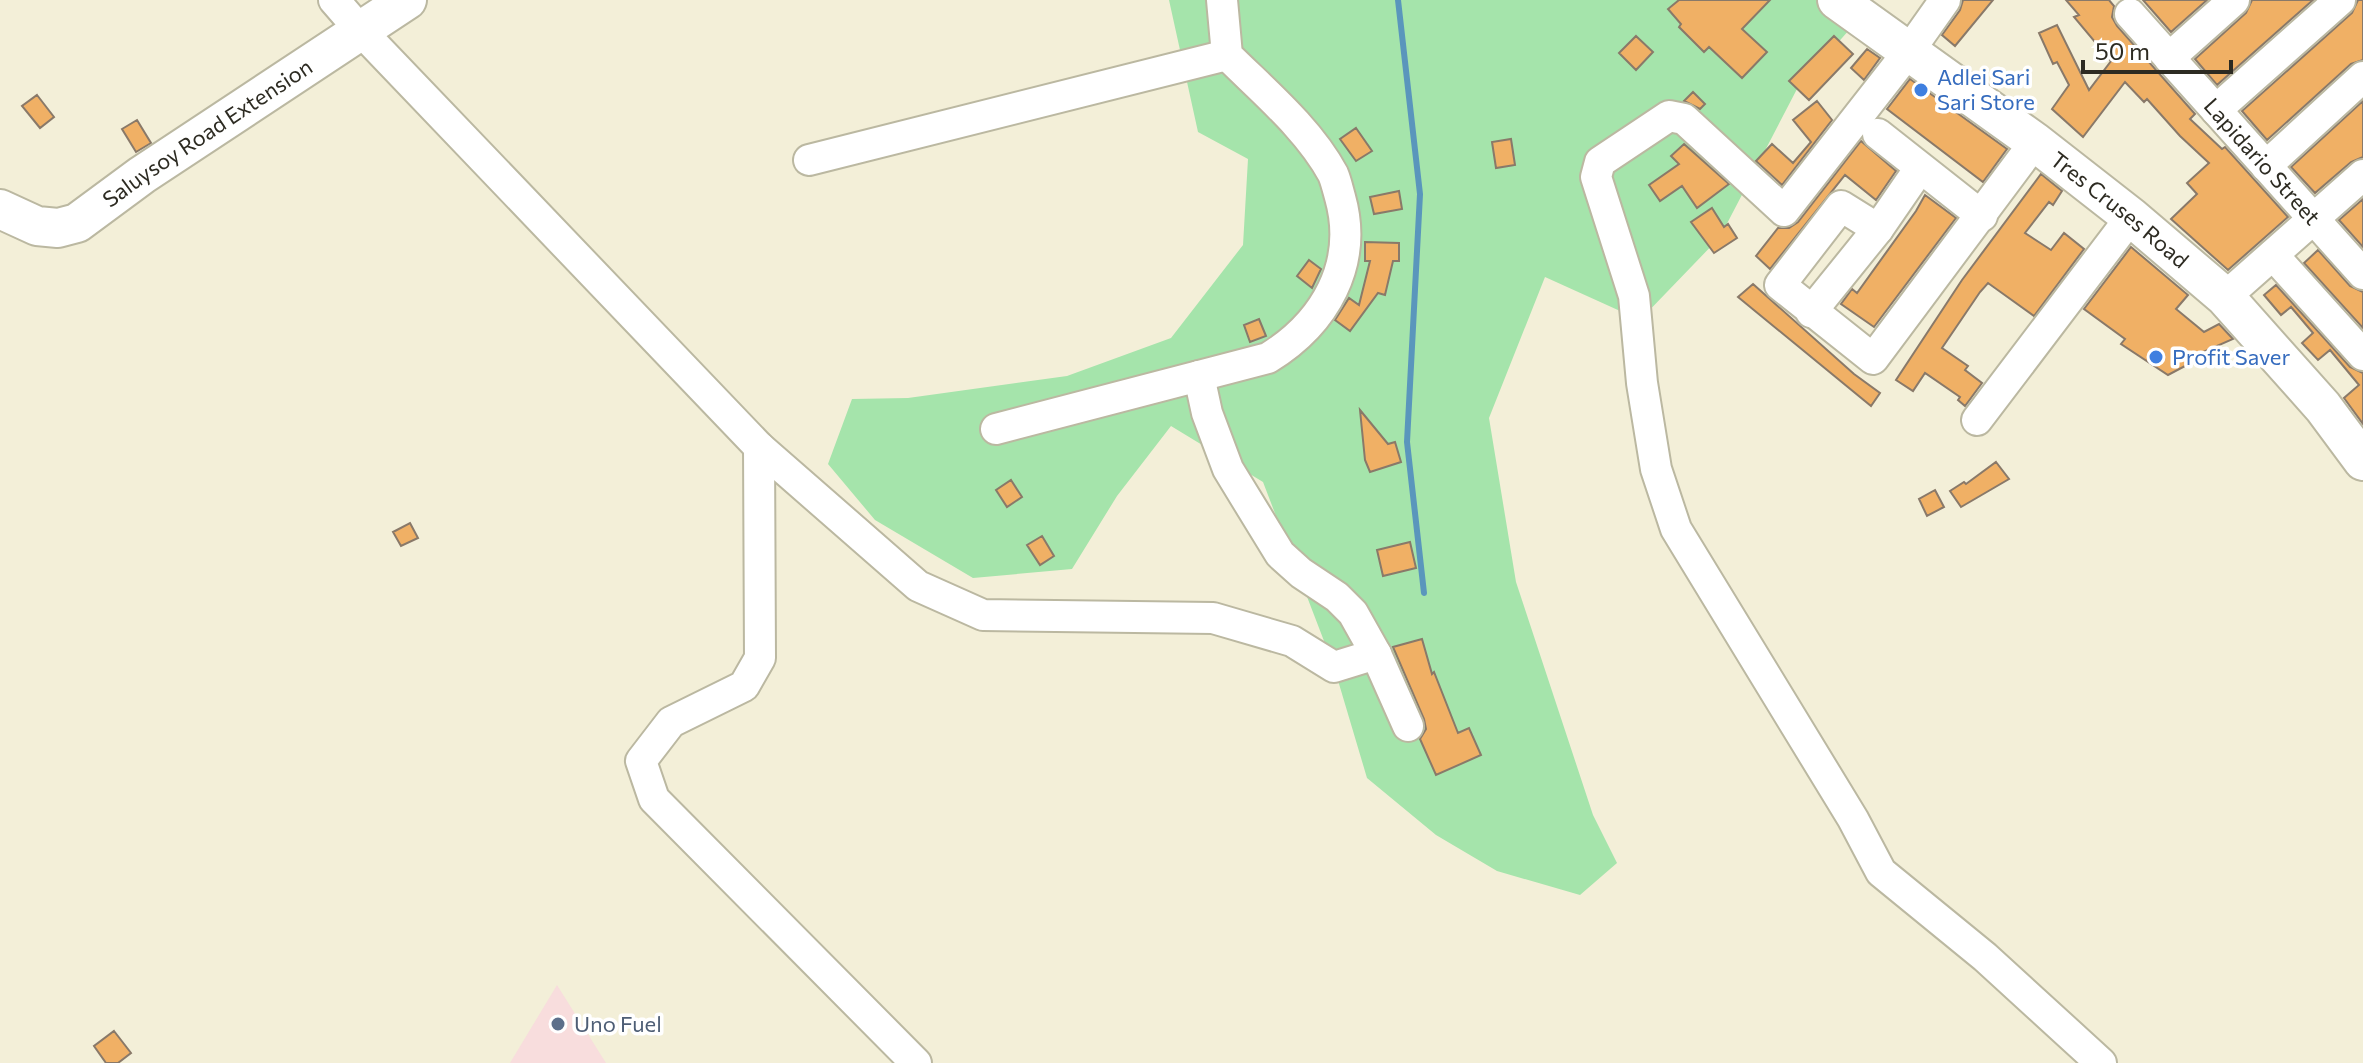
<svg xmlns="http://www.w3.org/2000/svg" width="2363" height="1063" viewBox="0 0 2363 1063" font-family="Commissioner,sans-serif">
<rect width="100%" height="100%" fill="#f3efd8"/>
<path fill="#f8dddd" d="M557 985 606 1063H510Z"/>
<path fill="#a5e4ab" d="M1169 0H1866L1872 4 1797 89 1720 237 1640 320 1545 277 1489 418 1516 582 1593 815 1617 863 1580 895 1497 871 1436 835 1367 778 1334 667 1263 482 1171 426 1117 496 1072 569 973 578 875 520 828 464 852 399 908 398 1067 376 1171 338 1243 245 1248 159 1198 132Z"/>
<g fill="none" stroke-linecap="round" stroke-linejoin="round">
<path stroke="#5a96bc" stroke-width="6" d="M1398 0 1420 194 1407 442 1424 593"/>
</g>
<path fill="#f0b065" stroke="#897969" stroke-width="2" d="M1679 0H1770L1742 29 1767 52 1742 78 1709 47 1704 52 1679 27 1681 24 1668 9Z
M1963 0H1993L1955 46 1942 35 1960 10Z
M2066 0H2109L2114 6 2112 17 2117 26 2195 114 2190 119 2222 149 2225 147 2288 217 2228 270 2171 219 2197 194 2187 183 2209 163 2180 136 2147 99 2144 102 2125 82 2083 137 2052 109 2069 85 2057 62 2053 64 2039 33 2057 25 2089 90 2111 61 2074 17 2079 15Z
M2143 0H2207L2171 32Z
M2252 0H2313L2217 85 2195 59 2246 13Z
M2358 0H2363V60L2351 64 2267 140 2242 111 2352 13Z
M1636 36 1653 52 1636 70 1619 53Z
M1834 36 1853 54 1809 100 1789 81Z
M1867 49 1880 58 1864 80 1851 68Z
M1910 79 2007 149 1983 182 1887 109Z
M1693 92 1705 104 1700 109 1684 101Z
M37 95 54 117 40 128 22 106Z
M1817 101 1832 120 1782 185 1756 161 1772 144 1793 163 1811 142 1793 120Z
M2363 101V157L2351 162 2315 193 2291 167Z
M137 120 151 143 136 152 122 129Z
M1356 128 1372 151 1356 161 1340 139Z
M1511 139 1515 165 1496 168 1492 142Z
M1861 141 1896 171 1876 200 1845 175 1770 269 1756 256 1778 228H1789L1798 222Z
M1684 144 1729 184 1697 208 1682 186 1660 201 1649 185 1679 164 1671 156Z
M2041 174 2062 191 2053 205 2049 202 2025 233 2051 250 2064 233 2084 249 2034 316 1988 283 1980 292 1942 348 1968 366 1965 370 1982 383 1965 406 1958 400 1960 397 1925 373 1913 391 1896 380 1962 280Z
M1399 191 1402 209 1374 214 1370 197Z
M1925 195 1956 218 1874 327 1841 304 1852 289 1857 293 1916 211Z
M2363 199V247L2339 220Z
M1712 208 1724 227 1728 224 1737 238 1714 253 1691 222Z
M1365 242 1399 243V261H1393L1385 295 1378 293 1350 331 1335 320 1349 298 1359 305 1370 261H1365Z
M2131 247 2188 295 2176 309 2204 332 2219 324 2233 339 2203 352 2206 355 2168 375 2121 344 2125 339 2084 309Z
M2318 250 2350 286 2363 292V328L2304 263Z
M1309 260 1321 269 1312 288 1297 276Z
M1753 284 1854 374 1880 393 1871 406 1738 297Z
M2276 285 2350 367 2363 373V424L2344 398 2359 385 2330 350 2318 360 2302 343 2313 333 2291 307 2281 315 2264 295Z
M1259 319 1266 336 1250 342 1244 325Z
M1360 410 1388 444 1395 442 1401 462 1370 472 1365 460Z
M1996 462 2009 479 1961 507 1950 491 1964 482 1966 484Z
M1011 480 1022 497 1007 507 996 490Z
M1935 490 1944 507 1927 516 1919 499Z
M410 523 418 538 401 546 393 532Z
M1042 536 1054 556 1040 565 1027 545Z
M1410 542 1416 568 1383 576 1377 550Z
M1422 639 1432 674 1434 672 1458 733 1469 728 1481 755 1436 775 1420 739 1426 729 1424 719 1393 647Z
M114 1031 131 1053 118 1063H106L94 1046Z"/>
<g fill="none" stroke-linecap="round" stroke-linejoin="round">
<g stroke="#bbb8a1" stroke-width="34">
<g id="minor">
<path d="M334 0 360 30 759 447 918 586 983 615 1213 618 1292 641 1334 667 1376 654"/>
<path d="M1945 0 1909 51 1784 211 1684 119 1669 116 1600 162 1596 177 1634 296 1642 383 1656 469 1676 529 1853 819 1881 872 1985 957 2101 1063"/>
<path id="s1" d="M2130 14 2363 274"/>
<path d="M2169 58 2234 0"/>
<path d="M2216 110 2340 0"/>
<path d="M1878 134 1982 216"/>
<path d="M809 160 1227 55"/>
<path d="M2266 166 2363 77"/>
<path d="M1878 229 1841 206 1780 285 1873 359 2035 142"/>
<path d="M2273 255 2363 355"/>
<path d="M2225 297 2363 175"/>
<path d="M1811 312 1878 229 1920 168"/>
<path d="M1199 376 1207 413 1228 469 1280 554 1301 573 1337 597 1353 613 1376 654 1408 726"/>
<path d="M1977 420 2131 217"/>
<path d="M996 429 1268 358C1325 323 1359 264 1340 197 1338 190 1336 181 1333 174 1308 128 1263 91 1227 55L1222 0"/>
<path d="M759 447 760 658 744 686 671 722 641 761 654 799 916 1063"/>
</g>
</g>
<g stroke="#bbb8a1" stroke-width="42">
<g id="major">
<path id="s2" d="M1837 0 2035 142 2131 217 2225 297 2323 407 2363 461"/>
<path id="s3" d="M0 209 37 226 58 228 77 223 142 175 407 0"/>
</g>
</g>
<use href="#minor" stroke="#fff" stroke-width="30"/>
<use href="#major" stroke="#fff" stroke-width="38"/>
</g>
<g fill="#3f7fe0" stroke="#fff" stroke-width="3">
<circle cx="1921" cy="90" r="8"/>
<circle cx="2156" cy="357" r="8"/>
</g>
<circle fill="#5c6f8a" stroke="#fff" stroke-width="3" cx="558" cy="1024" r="8"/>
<g text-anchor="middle" stroke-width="7" stroke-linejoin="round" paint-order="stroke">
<g font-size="22" fill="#366cbe" stroke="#fff" text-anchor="start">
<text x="1937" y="85">Adlei Sari<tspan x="1937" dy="25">Sari Store</tspan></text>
<text x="2172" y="365">Profit Saver</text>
</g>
<g font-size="22" fill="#2d2b22" stroke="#fff">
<text dy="8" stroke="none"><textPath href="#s3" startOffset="240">Saluysoy Road Extension</textPath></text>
<text dy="8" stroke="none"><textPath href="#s1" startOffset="198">Lapidario Street</textPath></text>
<text dy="8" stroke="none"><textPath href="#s2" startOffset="352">Tres Cruses Road</textPath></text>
</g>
<g font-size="22" fill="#4e5e75" stroke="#fff" text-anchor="start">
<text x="574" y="1032">Uno Fuel</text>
</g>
</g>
<path d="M2083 60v12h148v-12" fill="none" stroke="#2d2b22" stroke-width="4"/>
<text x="2095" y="60" font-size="24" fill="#2d2b22" stroke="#ffffff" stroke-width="6" paint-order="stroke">50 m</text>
</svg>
